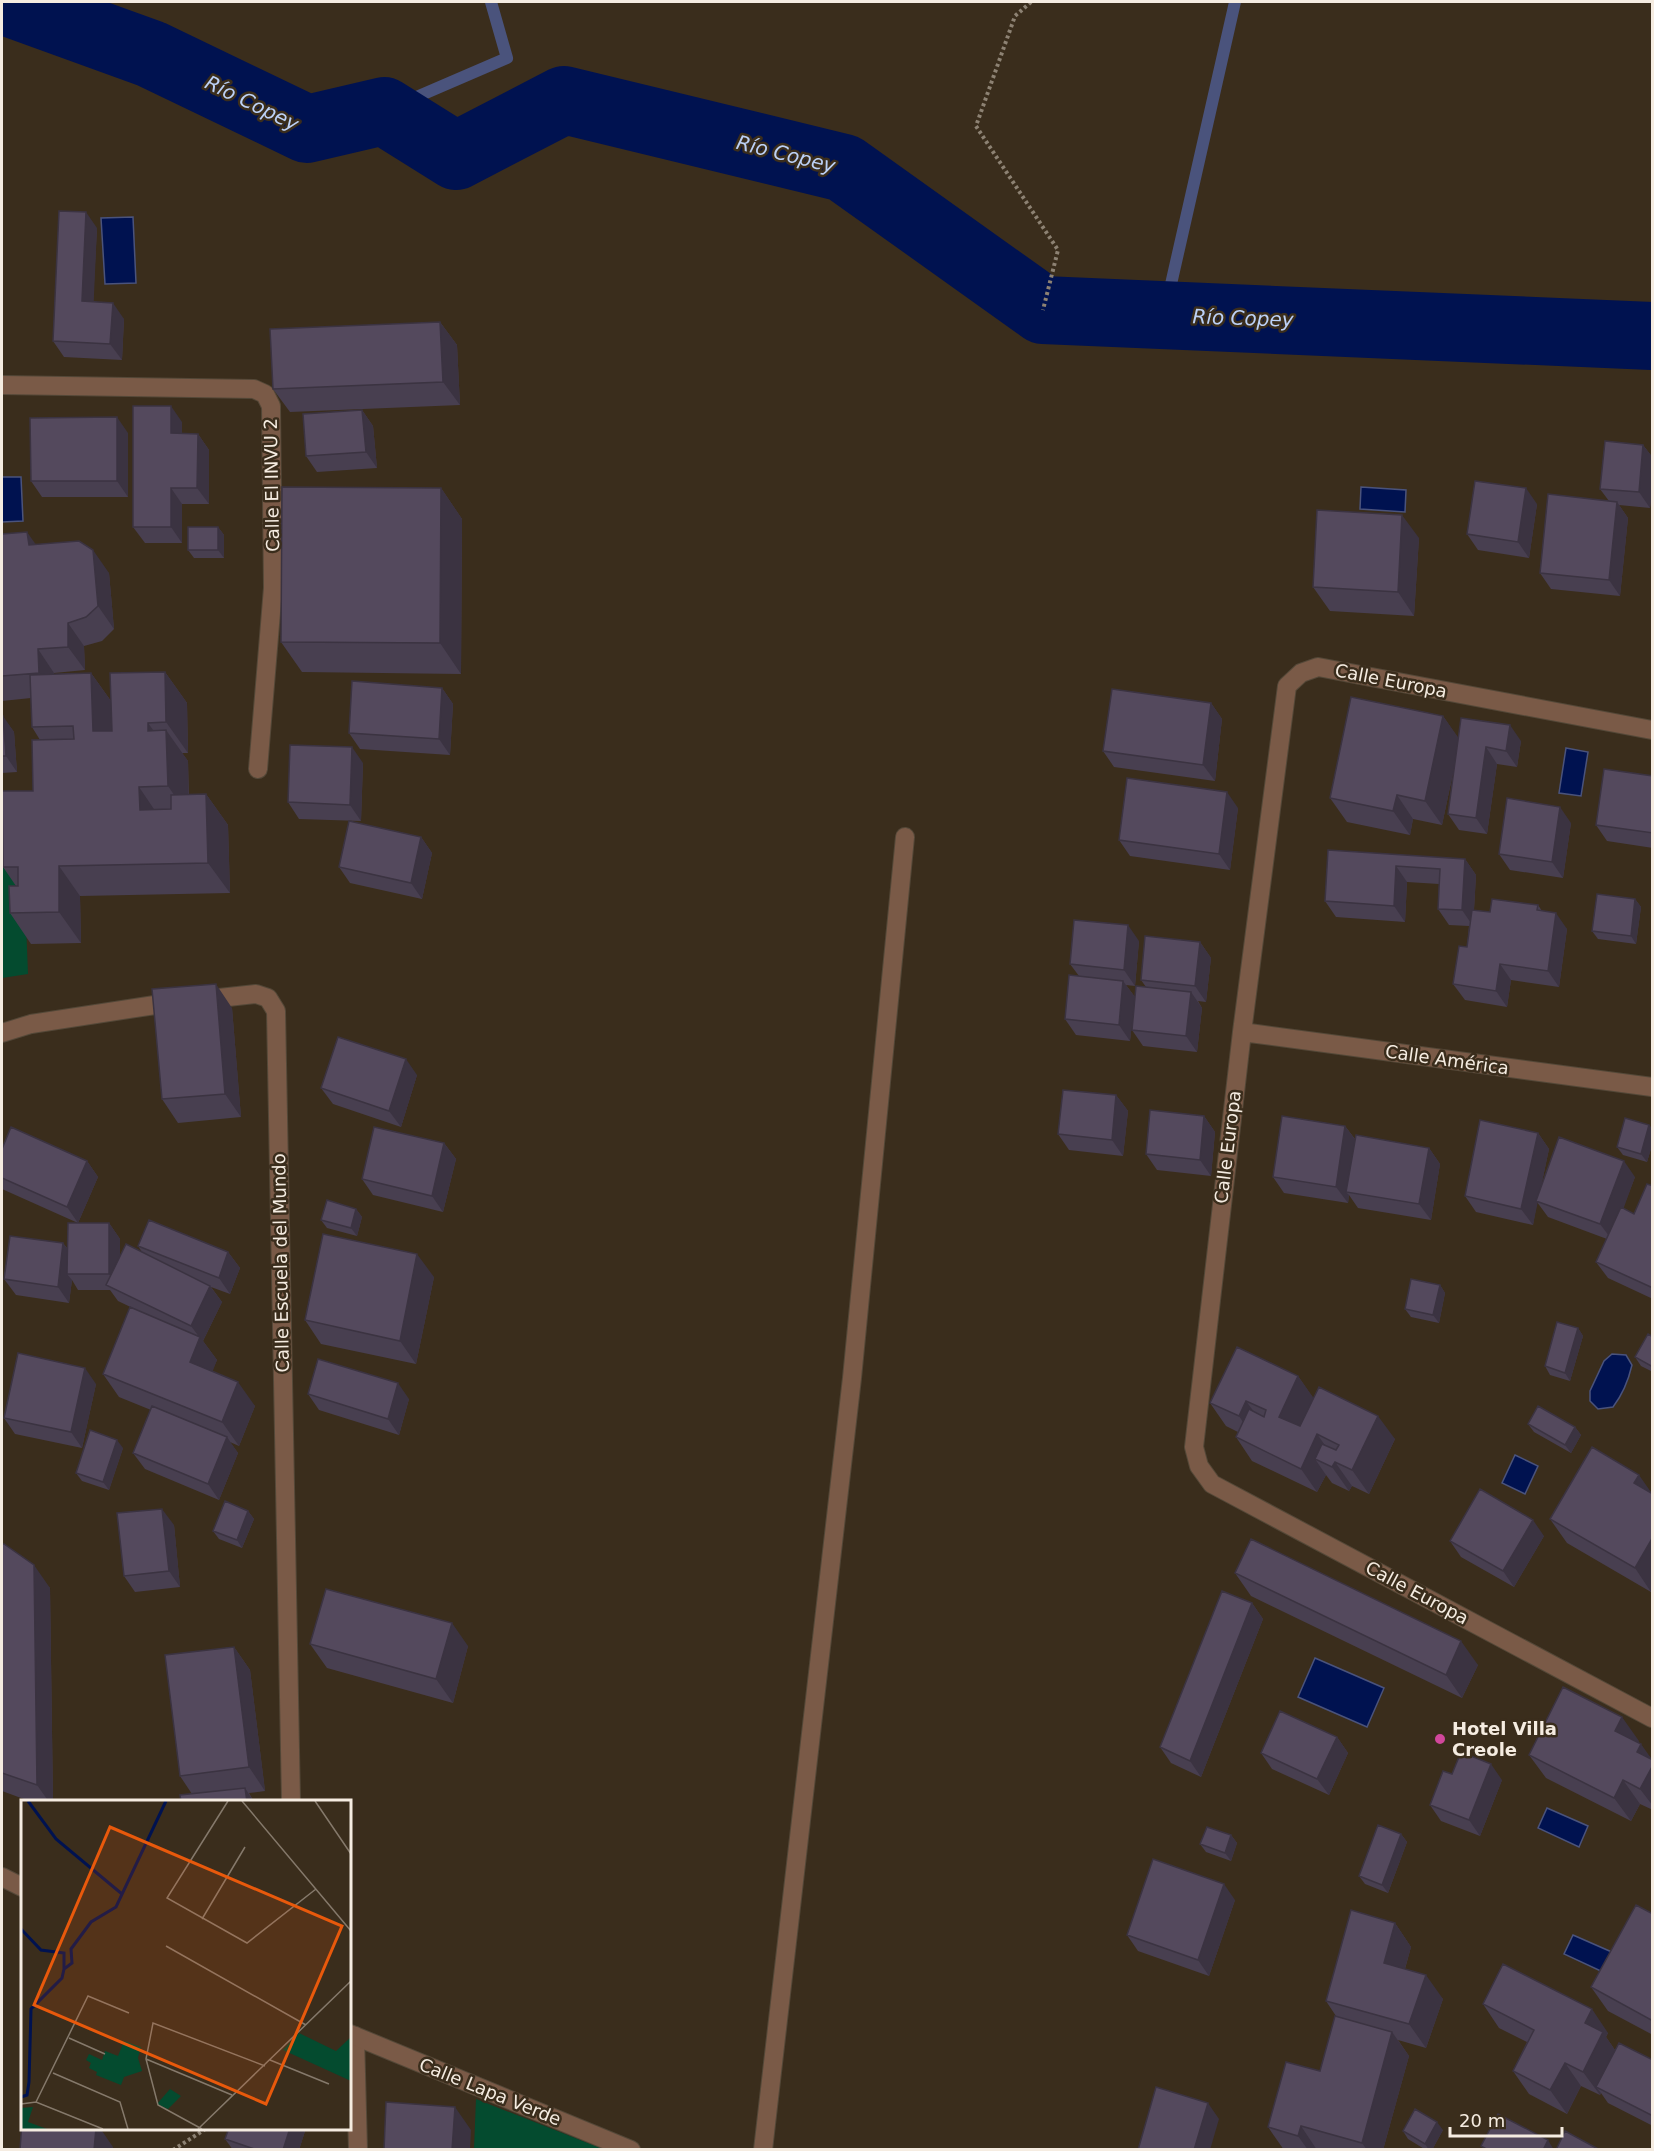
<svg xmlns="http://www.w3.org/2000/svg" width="1654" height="2151" viewBox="0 0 1654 2151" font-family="'DejaVu Sans',sans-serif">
<rect width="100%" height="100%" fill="#3a2d1c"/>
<path fill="#044b2f" d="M22 821 28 974 2 978V823Z
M476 2099 603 2149H474Z"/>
<path fill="#001250" stroke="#4a537c" stroke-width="1.5" d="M133 217 136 283 105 284 101 218Z
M2 477H21L23 521 2 522Z
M1361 487 1406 490 1405 512 1360 509Z
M1566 748 1588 752 1581 796 1559 793Z
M1612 1354 1626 1355 1632 1365C1628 1382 1623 1394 1613 1407L1598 1409 1590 1401V1391L1604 1361Z
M1515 1455 1538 1466 1525 1494 1502 1483Z
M1315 1658 1384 1688 1367 1727 1298 1697Z
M1547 1808 1588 1826 1579 1847 1538 1828Z
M1573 1935 1614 1953 1605 1973 1564 1954Z"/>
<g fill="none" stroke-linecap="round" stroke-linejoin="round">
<path stroke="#4a537c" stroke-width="12" d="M384 111 507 58 491 2
M1164 315 1235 2"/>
<path stroke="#001250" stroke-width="68" d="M7 2 151 54 307 129 384 111 456 156 564 100 844 168 1043 310 1652 336"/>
<g stroke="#544838" stroke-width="20">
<path id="lane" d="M355 2036 358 2150"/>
</g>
<g stroke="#544838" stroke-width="20">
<path id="street" d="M2 385 254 389 265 394 271 406 273 588 258 769
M1652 730 1318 667 1301 673 1287 686 1242 1032 1194 1447 1199 1466 1212 1484 1652 1718
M1242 1032 1652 1087
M2 1033 31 1024 155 1005 256 994 268 998 276 1011 291 1802
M2 1877 22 1887
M350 2034 631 2150
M763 2150 852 1378 905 837"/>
</g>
<path stroke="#8d8273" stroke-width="4" stroke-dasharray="3 3" stroke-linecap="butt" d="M1031 2 1015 16 976 126 1058 250 1043 310
M173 2150 207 2128"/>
<use href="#lane" stroke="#7a5a47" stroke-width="18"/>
<use href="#street" stroke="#7a5a47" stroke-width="18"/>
</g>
<path fill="#483f50" d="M97 228 93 302 124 319 122 360 64 357 53 341Z
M440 322 457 345 460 405 290 412 273 389Z
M362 410 373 426 377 468 317 472 306 456Z
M182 422V433L198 434 209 450V504H182V543H145L133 527Z
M128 433V497H42L31 481Z
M1643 445 1653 458V484L1650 508 1619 505 1628 518 1620 596 1551 589 1540 573 1609 501 1600 489Z
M441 488 462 519 461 674 302 672 281 642Z
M1537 504 1529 558 1478 550 1467 534Z
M218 527 224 535V558H194L188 550Z
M2 534 36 544 109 573 114 629 102 641 84 646 85 670 54 673V674L91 673 111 701 165 672 187 703 188 753H182L188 761 189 795 206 794 228 825 230 893 80 896 81 943 31 944 10 913 16 886 3 867 33 791 40 740 32 727 31 698 2 701Z
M1419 538 1414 616 1330 611 1313 587Z
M442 688 453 704 450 755 360 749 349 733Z
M1211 703 1222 719 1215 781 1114 767 1103 751Z
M2 716 14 732 17 772 2 773Z
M1443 716 1458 738 1521 741 1517 767 1497 764 1487 834 1459 830 1448 814 1456 759 1442 825 1413 819 1410 835 1347 822 1330 798Z
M363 763 361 821 299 819 288 802Z
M1653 776V848L1607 841 1596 825Z
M1238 808 1230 870 1130 856 1119 840Z
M1571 823 1563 878 1510 870 1499 854Z
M421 837 432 853 422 899 350 883 339 867Z
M1328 850 1465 859 1476 875 1474 910 1490 912 1538 905 1542 911 1567 929 1559 987 1511 980 1507 1007 1465 1000 1453 984 1467 947 1469 926 1449 925 1438 909 1439 884 1407 882 1405 922 1336 917 1325 901Z
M1635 899 1641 907 1636 944 1598 939 1592 931Z
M1139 941 1135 986 1126 985 1135 997 1130 1041 1076 1035 1065 1019 1079 976 1070 964Z
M1200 942 1211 958 1206 1002 1198 1001 1202 1008 1197 1052 1143 1046 1132 1030 1146 987 1141 980Z
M232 1008 241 1117 178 1123 162 1099Z
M417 1075 401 1127 333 1104 321 1088Z
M1116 1095 1128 1111 1123 1156 1069 1150 1058 1134Z
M1204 1116 1215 1132 1211 1176 1157 1170 1146 1154Z
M1649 1125 1653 1130V1142L1647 1162 1623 1155 1617 1147Z
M1345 1126 1355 1139 1429 1148 1440 1164 1431 1220 1358 1208 1349 1195 1348 1203 1284 1193 1273 1177Z
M1538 1133 1549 1149 1540 1191 1635 1177 1623 1208 1634 1214 1653 1186V1299L1608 1278 1596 1262 1607 1239 1548 1217 1537 1202 1533 1225 1476 1212 1465 1196Z
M444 1143 456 1159 443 1212 373 1195 362 1179Z
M2 1149 87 1161 98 1177 78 1223 2 1189Z
M356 1209 362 1217 357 1236 327 1228 321 1220Z
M109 1223 120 1239V1257L142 1252 138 1246 228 1252 240 1268 230 1294 211 1287 222 1302 203 1341 217 1360 212 1371 255 1406 239 1446 230 1442 238 1453 219 1500 145 1469 133 1453 151 1410 119 1397 103 1374 141 1312 118 1301 110 1290H78L72 1280 69 1303 16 1295 4 1279 63 1243 67 1248Z
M434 1277 416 1364 321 1344 305 1320Z
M1440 1285 1445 1293 1439 1323 1411 1317 1405 1309Z
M1578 1328 1583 1336 1570 1381 1550 1375 1545 1366Z
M1653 1337V1372L1641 1366 1635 1357Z
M1298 1376 1313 1398 1395 1439 1369 1494 1352 1486 1349 1491 1332 1483 1326 1475 1317 1492 1252 1461 1236 1437 1238 1432 1226 1426 1210 1403Z
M96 1384 82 1448 15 1434 4 1418Z
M308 1394 409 1399 399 1435 319 1410Z
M1528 1424 1575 1427 1581 1435 1571 1453 1534 1432Z
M123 1448 109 1490 82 1481 76 1473Z
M1651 1493 1653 1494V1589L1651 1592 1567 1543 1550 1519Z
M248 1511 254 1519 242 1548 219 1539 213 1531Z
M174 1525 180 1587 135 1592 124 1576Z
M1544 1536 1514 1587 1461 1557 1450 1541Z
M2 1544 50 1588 53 1802H32L2 1791Z
M1235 1573 1478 1665 1462 1698 1251 1596Z
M1252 1603 1263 1619 1201 1777 1171 1763 1160 1747Z
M310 1644 468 1646 453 1703 327 1668Z
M234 1647 250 1670 265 1791 249 1793 254 1802H181L192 1794 180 1776Z
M1337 1737 1348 1753 1329 1795 1272 1769 1261 1753Z
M1639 1741 1638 1742 1652 1760 1653 1810 1640 1804 1631 1821 1546 1778 1529 1755Z
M1502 1780 1480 1836 1441 1821 1430 1805Z
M1401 1834 1407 1842 1388 1893 1365 1884 1359 1876Z
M1231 1835 1237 1843 1231 1861 1206 1852 1200 1844Z
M1235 1900 1209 1976 1138 1951 1127 1935Z
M1653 1914V2035L1608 2011 1591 1987Z
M1395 1923 1411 1947 1405 1969 1443 1999 1426 2048 1398 2040 1409 2056 1383 2150H1284L1268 2127 1320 2071 1336 2016 1326 2001Z
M1483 2004 1608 2033 1606 2037 1615 2050 1653 2060V2126L1608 2103 1601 2093 1600 2095 1581 2086 1567 2114 1529 2094 1513 2071 1527 2042 1499 2028Z
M306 2128 299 2150H233L225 2139Z
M1443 2130 1432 2150H1426L1408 2139 1403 2131Z"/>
<path fill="#3b3341" d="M86 212 97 228 93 317 82 301Z
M113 303 124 319 122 360 110 344Z
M440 322 457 345 460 405 443 382Z
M171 406 182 422V449L171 433Z
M362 410 373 426 377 468 366 452Z
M117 417 128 433V497L117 481Z
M198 434 209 450V504L197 488Z
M1643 445 1653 458V484L1650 508 1639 492Z
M171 488 182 504V543L171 527Z
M441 488 462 519 461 674 440 643Z
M1526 488 1537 504 1529 558 1518 542Z
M1617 502 1628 518 1620 596 1609 580Z
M1402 515 1419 538 1414 616 1398 592Z
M218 527 224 535V558L218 550Z
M27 532 44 556 29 545Z
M93 550 109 573 114 629 98 606Z
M68 623 84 646 85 670 68 647Z
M38 649 54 673 56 696 39 673Z
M165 672 187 703 188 753 166 722Z
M91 673 113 704 114 761 93 731Z
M442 688 453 704 450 755 439 739Z
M1211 703 1222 719 1215 781 1203 765Z
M3 716 14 732 17 772 6 756Z
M1443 716 1460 740 1442 825 1425 801Z
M148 723 167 749 166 730 188 761 189 817 168 786 148 731Z
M1510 725 1521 741 1517 767 1506 751Z
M352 747 363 763 361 821 350 805Z
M1486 747 1497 764 1487 834 1476 818Z
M139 787 160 818 140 810Z
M1227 792 1238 808 1230 870 1219 854Z
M206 794 228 825 230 893 208 863Z
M1397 795 1413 819 1410 835 1393 811Z
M1560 807 1571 823 1563 878 1552 862Z
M421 837 432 853 422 899 411 883Z
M1465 859 1476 875 1473 926 1462 910Z
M59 866 80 896 81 943 59 912Z
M1396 866 1407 882 1405 922 1394 906Z
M1635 899 1641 907 1636 944 1631 936Z
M1556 913 1567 929 1559 987 1548 971Z
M1128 925 1139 941 1135 986 1124 970Z
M1200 942 1211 958 1206 1002 1195 986Z
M1500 964 1511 980 1507 1007 1496 991Z
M1123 981 1135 997 1130 1041 1119 1025Z
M216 984 232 1008 241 1117 225 1094Z
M1191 992 1202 1008 1197 1052 1186 1036Z
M406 1059 417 1075 401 1127 389 1111Z
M1116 1095 1128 1111 1123 1156 1112 1140Z
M1204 1116 1215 1132 1211 1176 1200 1160Z
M1649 1125 1653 1130V1142L1647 1162 1641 1154Z
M1345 1126 1357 1142 1346 1192 1349 1195 1348 1203 1336 1187Z
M1538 1133 1549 1149 1533 1225 1521 1209Z
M444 1143 456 1159 443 1212 432 1196Z
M1429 1148 1440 1164 1431 1220 1419 1204Z
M87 1161 98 1177 78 1223 67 1207Z
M1624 1161 1635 1177 1612 1240 1600 1224Z
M356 1209 362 1217 357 1236 351 1228Z
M109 1223 120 1239V1290L109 1274Z
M63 1243 75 1259 67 1274 72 1280 69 1303 58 1287Z
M228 1252 240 1268 230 1294 219 1278Z
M417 1254 434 1277 416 1364 400 1341Z
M1440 1285 1445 1293 1439 1323 1433 1315Z
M210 1286 222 1302 203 1341 217 1360 207 1386 190 1362 200 1338 191 1326Z
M1578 1328 1583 1336 1570 1381 1565 1373Z
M85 1368 96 1384 82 1448 71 1432Z
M1298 1376 1315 1400 1296 1440 1279 1417Z
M238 1382 255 1406 239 1446 222 1422Z
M398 1383 409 1399 399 1435 388 1419Z
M1246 1401 1263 1424 1255 1440 1239 1416Z
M1378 1416 1395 1439 1369 1494 1352 1470Z
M1575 1427 1581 1435 1571 1453 1565 1445Z
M1317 1434 1334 1458 1315 1459 1326 1475 1317 1492 1301 1469Z
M227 1437 238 1453 219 1500 208 1484Z
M117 1440 123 1448 109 1490 103 1482Z
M1335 1462 1352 1486 1349 1491 1332 1467Z
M1639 1475 1653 1495 1634 1483Z
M162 1509 174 1525 180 1587 169 1571Z
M248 1511 254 1519 242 1548 237 1540Z
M1533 1520 1544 1536 1514 1587 1503 1571Z
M1653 1537V1589L1651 1592 1635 1568Z
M34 1565 50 1588 53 1802H49L37 1785Z
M1252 1603 1263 1619 1201 1777 1190 1761Z
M452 1623 468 1646 453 1703 436 1679Z
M1461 1641 1478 1665 1462 1698 1446 1675Z
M234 1647 250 1670 265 1791 249 1767Z
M1622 1717 1639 1741 1632 1754 1615 1731Z
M1337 1737 1348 1753 1329 1795 1317 1779Z
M1641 1744 1653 1761V1806L1640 1789 1637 1752Z
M1491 1764 1502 1780 1480 1836 1469 1820Z
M1623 1780 1640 1804 1631 1821 1614 1798Z
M245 1788 254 1802H247Z
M1401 1834 1407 1842 1388 1893 1382 1885Z
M1231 1835 1237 1843 1231 1861 1225 1853Z
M1224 1884 1235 1900 1209 1976 1198 1960Z
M1395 1923 1411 1947 1400 1986 1384 1963Z
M1426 1975 1443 1999 1426 2048 1409 2024Z
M1592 2009 1608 2033 1606 2037 1619 2056 1596 2087 1601 2093 1600 2095 1583 2072 1585 2023Z
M1392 2032 1409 2056 1383 2150H1367L1362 2143Z
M1565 2063 1581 2086 1567 2114 1550 2090Z
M1208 2103 1219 2119 1210 2150H1194Z
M455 2107 471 2130 470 2150H452Z
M1437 2122 1443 2130 1432 2150H1429L1425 2144Z
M1301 2126 1317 2150H1308L1298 2136Z
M96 2128H100L113 2147V2150H94Z
M290 2128H306L299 2150H283Z
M1548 2140 1554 2150H1543Z"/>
<path fill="#54495d" stroke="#3b3341" stroke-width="1.5" d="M59 211 86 212 82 301 113 303 110 344 53 341Z
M440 322 443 382 273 389 270 329Z
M133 406H171V433L198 434 197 488H171V527H133Z
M362 410 366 452 306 456 303 414Z
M117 417V481H31L30 418Z
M1605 441 1643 445 1639 492 1600 489Z
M1475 481 1526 488 1518 542 1467 534Z
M282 487 441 488 440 643 281 642Z
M1548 494 1617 502 1609 580 1540 573Z
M1317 510 1402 515 1398 592 1313 587Z
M188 527H218V550H188Z
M27 532 29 545 79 541 93 550 98 606 86 617 68 623V647L38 649 39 673 2 676V534Z
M165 672 166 722 148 723V731L166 730 168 786 139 787 140 810 171 809V795L206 794 208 863 59 866V912L10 913 9 886H18V867H3L2 791H33L32 740 74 739 73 726 32 727 30 675 91 673 93 731H112L110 673Z
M352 681 442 688 439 739 349 733Z
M1112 689 1211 703 1203 765 1103 751Z
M1351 697 1443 716 1425 801 1397 795 1393 811 1330 798Z
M3 716 6 756H2V716Z
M1461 718 1510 725 1506 751 1486 747 1476 818 1448 814Z
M290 745 352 747 350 805 288 802Z
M1604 769 1653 776V833L1596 825Z
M1127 778 1227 792 1219 854 1119 840Z
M1507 798 1560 807 1552 862 1499 854Z
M349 821 421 837 411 883 339 867Z
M1328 850 1465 859 1462 910 1438 909 1440 869 1396 866 1394 906 1325 901Z
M1597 894 1635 899 1631 936 1592 931Z
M1492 899 1538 905 1537 910 1556 913 1548 971 1500 964 1496 991 1453 984 1459 946 1467 947 1472 910 1490 912Z
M1074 920 1128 925 1124 970 1070 964Z
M1145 936 1200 942 1195 986 1141 980Z
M1069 975 1123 981 1119 1025 1065 1019Z
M216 984 225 1094 162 1099 152 989Z
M1136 986 1191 992 1186 1036 1132 1030Z
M338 1037 406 1059 389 1111 321 1088Z
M1063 1090 1116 1095 1112 1140 1058 1134Z
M1150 1110 1204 1116 1200 1160 1146 1154Z
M1282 1116 1345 1126 1336 1187 1273 1177Z
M1625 1118 1649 1125 1641 1154 1617 1147Z
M1480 1120 1538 1133 1521 1209 1465 1196Z
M11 1127 87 1161 67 1207 2 1178V1149Z
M374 1127 444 1143 432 1196 362 1179Z
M1356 1135 1429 1148 1419 1204 1346 1192Z
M1559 1137 1624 1161 1600 1224 1536 1201Z
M1647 1184 1653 1186V1288L1596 1262 1621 1207 1634 1214Z
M327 1200 356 1209 351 1228 321 1220Z
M149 1220 228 1252 219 1278 138 1246Z
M68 1223H109V1274H67Z
M323 1234 417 1254 400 1341 305 1320Z
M10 1236 63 1243 58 1287 4 1279Z
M126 1244 210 1286 191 1326 106 1285Z
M1411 1279 1440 1285 1433 1315 1405 1309Z
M130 1307 200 1337 190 1362 238 1382 222 1422 103 1374Z
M1557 1322 1578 1328 1565 1373 1545 1366Z
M1648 1334 1653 1337V1367L1635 1357Z
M1237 1347 1298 1376 1279 1417 1300 1426 1319 1387 1378 1416 1352 1470 1335 1462 1332 1467 1315 1459 1322 1444 1336 1450 1339 1445 1317 1434 1301 1469 1236 1437 1249 1409 1264 1417 1266 1410 1246 1401 1239 1416 1210 1403Z
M18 1353 85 1368 71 1432 4 1418Z
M318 1359 398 1383 388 1419 308 1394Z
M152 1406 227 1437 208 1484 133 1453Z
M1538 1406 1575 1427 1565 1445 1528 1424Z
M90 1430 117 1440 103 1482 76 1473Z
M1592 1447 1639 1475 1634 1483 1653 1494V1537L1635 1568 1550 1519Z
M1480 1489 1533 1520 1503 1571 1450 1541Z
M225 1501 248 1511 237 1540 213 1531Z
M162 1509 169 1571 124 1576 117 1513Z
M1251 1539 1461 1641 1446 1675 1235 1573Z
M2 1544H4L34 1565 37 1785 2 1773Z
M326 1589 452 1623 436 1679 310 1644Z
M1222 1591 1252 1603 1190 1761 1160 1747Z
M234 1647 249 1767 180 1776 165 1655Z
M1563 1687 1622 1717 1615 1731 1641 1744 1637 1752 1653 1760V1765L1640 1789 1623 1780 1614 1798 1529 1755Z
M1280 1711 1337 1737 1317 1779 1261 1753Z
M1461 1752 1491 1764 1469 1820 1430 1805 1443 1771 1452 1774Z
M245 1788 247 1802H181L180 1795Z
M1378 1825 1401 1834 1382 1885 1359 1876Z
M1207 1827 1231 1835 1225 1853 1200 1844Z
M1153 1859 1224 1884 1198 1960 1127 1935Z
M1636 1905 1653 1914V2021L1591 1987Z
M1351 1910 1395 1923 1384 1963 1426 1975 1409 2024 1326 2001Z
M1503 1964 1592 2009 1585 2023 1603 2032 1583 2072 1565 2063 1550 2090 1513 2071 1534 2030 1483 2004Z
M1335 2016 1392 2032 1362 2143 1301 2126 1298 2136 1268 2127 1286 2062 1320 2071Z
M1619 2043 1653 2060V2116L1596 2087Z
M1156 2087 1208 2103 1194 2150H1138Z
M386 2102 455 2107 452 2150H384Z
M1415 2109 1437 2122 1425 2144 1403 2131Z
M1498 2114 1548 2140 1543 2150H1488L1481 2146Z
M22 2121V2128H96L94 2150H20Z
M229 2128H290L283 2150H257L225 2139Z
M1565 2131 1600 2150H1556Z"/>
<circle fill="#d1479c" stroke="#3a2d1c" stroke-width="2" cx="1440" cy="1739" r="6"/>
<g text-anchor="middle" stroke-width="5" stroke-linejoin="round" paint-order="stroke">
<g font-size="18" fill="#f5ece1" stroke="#3a2d1c">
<text transform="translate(272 485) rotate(-91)" y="6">Calle El INVU 2</text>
<text transform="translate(1391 681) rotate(11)" y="6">Calle Europa</text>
<text transform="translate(1447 1060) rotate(8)" y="6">Calle América</text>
<text transform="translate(1228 1147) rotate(-83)" y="6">Calle Europa</text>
<text transform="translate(281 1263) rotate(-91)" y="6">Calle Escuela del Mundo</text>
<text transform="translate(1417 1593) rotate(28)" y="6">Calle Europa</text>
<text transform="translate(490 2092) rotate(22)" y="6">Calle Lapa Verde</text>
</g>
<g font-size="18" font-weight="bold" fill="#f5ece1" stroke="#3a2d1c" text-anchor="start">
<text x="1452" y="1735">Hotel Villa<tspan x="1452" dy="21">Creole</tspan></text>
</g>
<g font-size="20" font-style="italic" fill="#bcd1f7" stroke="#3a2d1c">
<text transform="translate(252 103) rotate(26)" y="7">Río Copey</text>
<text transform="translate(786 154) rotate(14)" y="7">Río Copey</text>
<text transform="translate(1243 318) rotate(2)" y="7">Río Copey</text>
</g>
</g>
<g transform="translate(21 1800)">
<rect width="330" height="330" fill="#3a2d1c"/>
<path d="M278 233 315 251 330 237V281L262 250ZM103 241 120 247 117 258 121 271 103 277 100 285 75 275 76 272 68 268 70 263 65 260 68 254 81 260 84 251 97 256ZM149 289 160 296 147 309 136 304ZM12 307 7 322 26 329H0V308Z" fill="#044b2f"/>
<path fill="none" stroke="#001250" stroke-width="3" d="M7 1 35 39 101 94M0 129 20 150 43 153V169M0 297 6 295 8 282 10 209 41 178 43 169 51 163 50 149 70 122 95 107 145 1"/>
<path fill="none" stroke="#85796b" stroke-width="1.5" d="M207 1 146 98 226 143 295 89M221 1 330 131M294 1 330 54M181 119 224 47M145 146 285 225M48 238 84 254M125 259 211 295M249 260 308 284M32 273 99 302 107 329M15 302 67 196 108 213M0 304 15 302 82 329M177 329 330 181M181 329 137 305 125 259 132 223 244 266"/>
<path fill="#e8590c" fill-opacity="0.15" stroke="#e8590c" stroke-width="3" d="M89 27 321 126 245 304 13 205Z"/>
<rect width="330" height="330" fill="none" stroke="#f5ece1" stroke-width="3"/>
</g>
<rect width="1654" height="2151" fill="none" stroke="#f5ece1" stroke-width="6"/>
<path d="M1450 2127v9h112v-9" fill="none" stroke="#f5ece1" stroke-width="3"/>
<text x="1459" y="2127" font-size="18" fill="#f5ece1" stroke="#3a2d1c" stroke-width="4.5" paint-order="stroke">20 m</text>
</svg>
